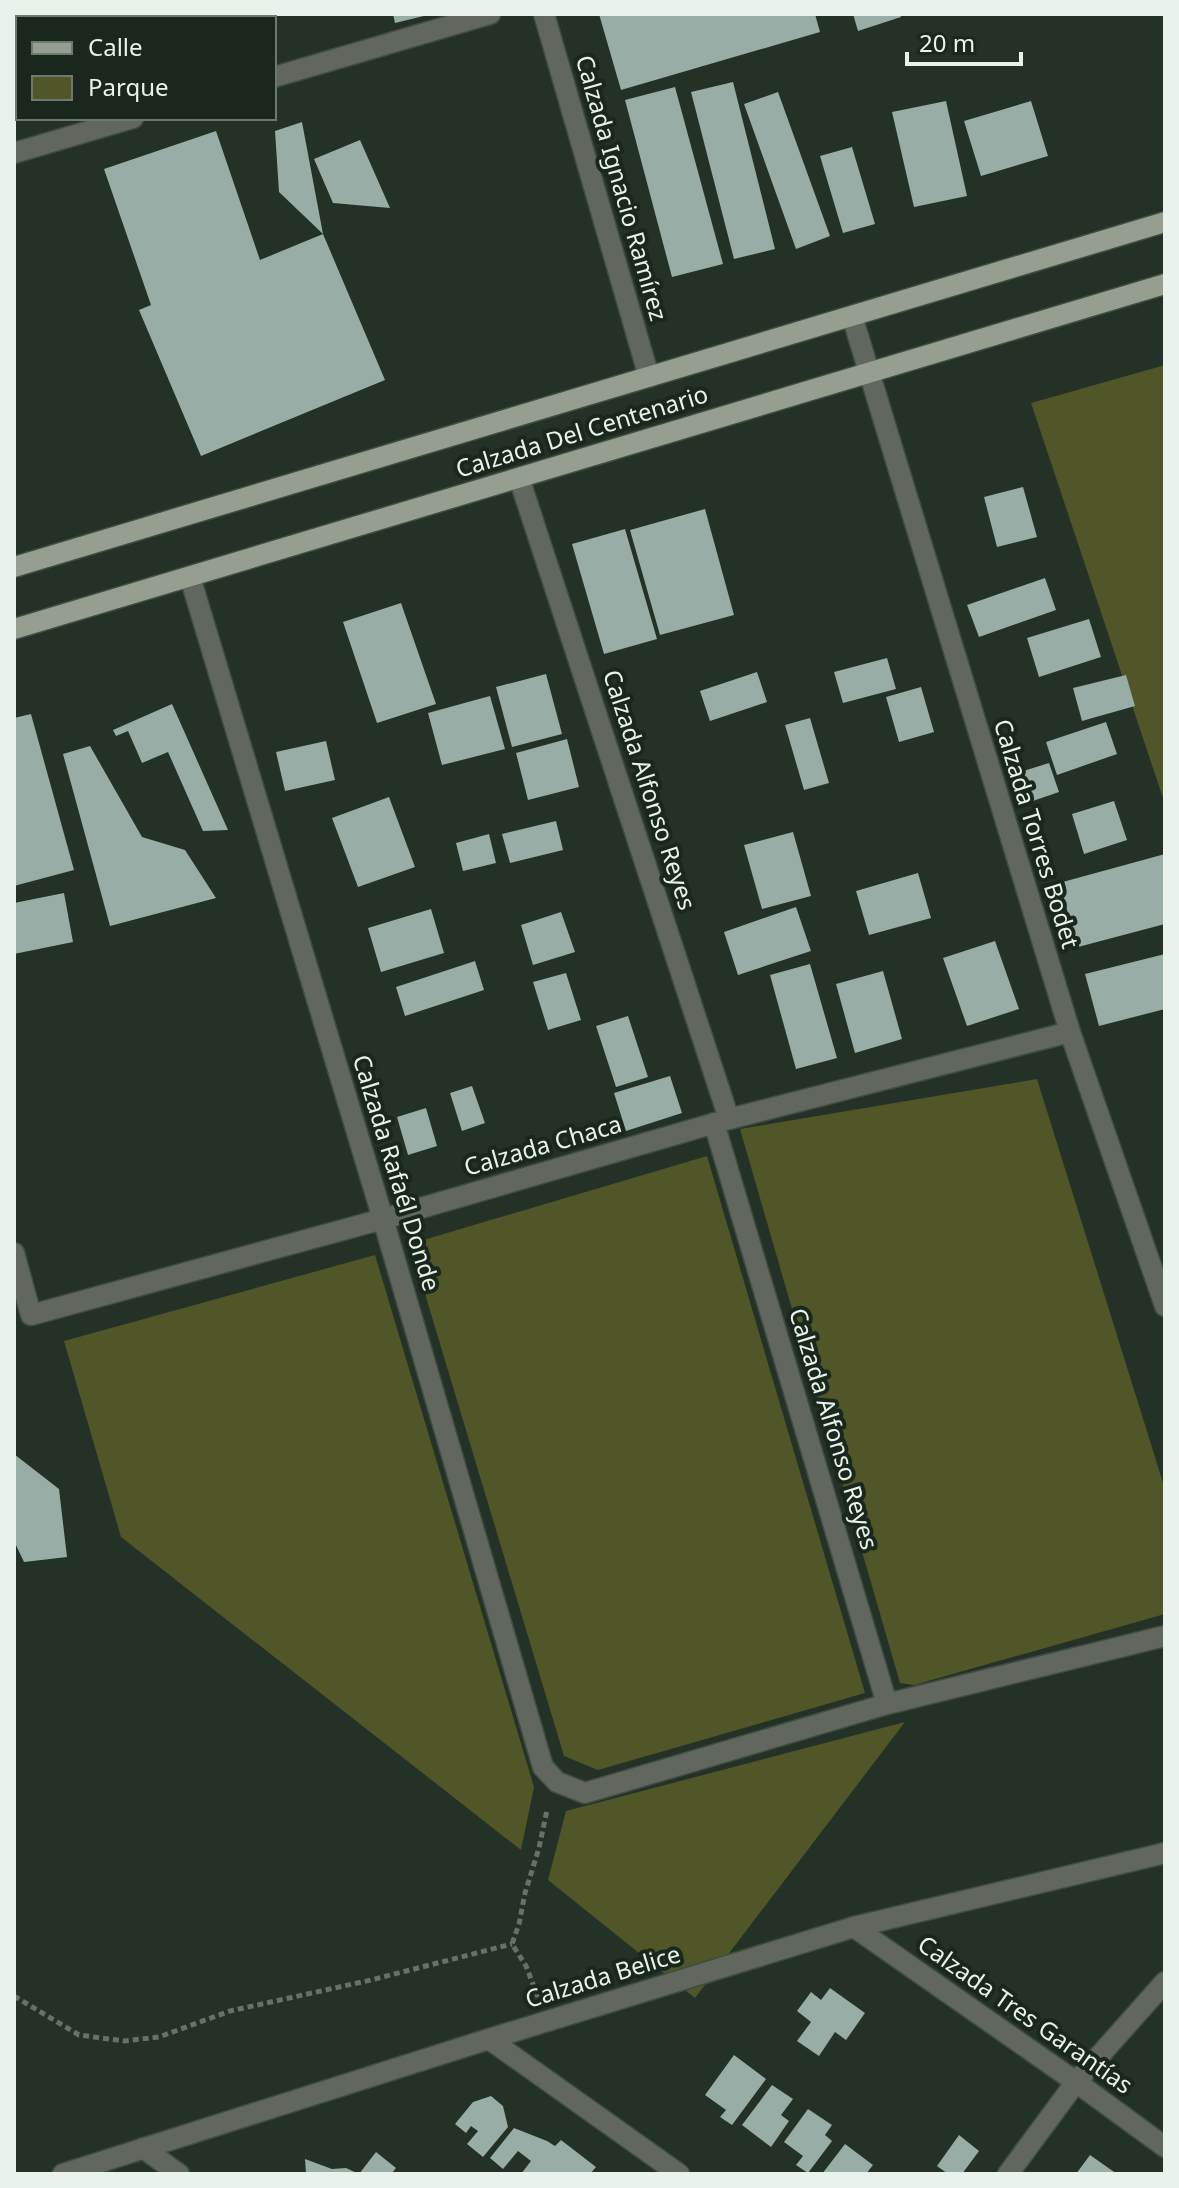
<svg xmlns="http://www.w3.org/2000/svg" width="1179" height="2188" viewBox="0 0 1179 2188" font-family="'Noto Sans',sans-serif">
<rect width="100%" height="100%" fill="#233127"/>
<path fill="#505627" d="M1165 365V804L1031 403Z
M1037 1079 1165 1489V1614L914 1685 900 1683 740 1129Z
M707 1156 865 1693 598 1770 564 1756 410 1244Z
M375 1255 534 1787 521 1850 121 1537 64 1341Z
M905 1722 695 1998 548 1880 566 1811Z"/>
<path fill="#97ada5" d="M393 14H428V15L395 23Z
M599 14H815L820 32 621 90Z
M853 14H900L901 17 858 31Z
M733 82 775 249 734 259 691 92Z
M675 87 723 264 672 277 625 100Z
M778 92 830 236 796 249 744 104Z
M946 101 967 196 914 207 892 112Z
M1031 101 1048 156 981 176 964 121Z
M302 122 323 234 385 380 201 456 139 310 151 305 104 169 216 131 260 260 323 234 279 192 275 131Z
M360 140 390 208 333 203 314 159Z
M852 147 875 224 843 233 820 156Z
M1023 487 1037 537 997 547 984 497Z
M705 509 734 615 660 635 630 530Z
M625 529 657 639 604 654 572 544Z
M1045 578 1056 610 979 637 967 605Z
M401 603 436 704 377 723 343 622Z
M1089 619 1101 657 1039 677 1027 638Z
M887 658 896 689 843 703 834 672Z
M757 672 767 702 710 721 700 691Z
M546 674 562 734 512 747 496 687Z
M1126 675 1135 706 1082 721 1073 688Z
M921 687 934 732 899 742 886 697Z
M490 696 505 749 442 765 428 713Z
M172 704 228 830 203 831 168 752 142 763 128 731 116 736 113 730Z
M31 714 74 870 14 886V718Z
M810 718 829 783 804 790 785 725Z
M1106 722 1117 754 1057 775 1046 742Z
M567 739 579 787 528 800 516 753Z
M326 741 335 780 285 791 276 752Z
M90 746 142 837 185 850 216 898 110 926 63 754Z
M1049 763 1059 792 1027 803 1017 773Z
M389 797 415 867 358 887 332 818Z
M1114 801 1127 840 1084 854 1072 814Z
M556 821 563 850 510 863 502 834Z
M793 832 811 896 762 909 744 845Z
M489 834 496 863 463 871 456 843Z
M1165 854V924L1078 947 1059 883Z
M918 873 931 918 869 935 856 891Z
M64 893 73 942 14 954V903Z
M796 907 811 951 738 975 724 932Z
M431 909 444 953 381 972 368 928Z
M561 912 575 952 533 965 521 925Z
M995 941 1019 1009 967 1026 943 958Z
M1165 954V1009L1099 1026 1085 974Z
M475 961 484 990 405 1016 396 987Z
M810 964 837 1058 796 1069 770 975Z
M883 971 902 1039 855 1053 836 984Z
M566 973 581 1020 548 1030 533 982Z
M628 1016 648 1077 616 1087 596 1026Z
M670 1076 682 1113 626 1131 614 1093Z
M472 1086 485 1123 462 1131 450 1093Z
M426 1108 437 1146 408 1155 397 1117Z
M14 1454 59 1489 67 1557 24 1562 14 1541Z
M830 1988 865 2013 846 2040 835 2032 819 2056 797 2041 811 2022 797 2011 811 1992 821 2000Z
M734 2055 766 2079 732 2125 720 2117 726 2110 705 2095Z
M772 2085 793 2099 781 2115 789 2121 771 2147 742 2125Z
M491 2096 503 2106 508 2127 483 2157 467 2144 478 2131 471 2126 466 2133 455 2124 473 2102Z
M808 2109 832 2125 825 2135 832 2141 808 2173 796 2165 803 2156 784 2142Z
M514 2128 547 2141 555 2146 561 2140 596 2167 590 2174H521L531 2161 518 2151 503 2169 490 2158Z
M959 2135 979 2151 962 2174H948L937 2166Z
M845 2144 873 2165 866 2174H822Z
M376 2152 396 2168 391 2174H306L305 2159 332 2169 346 2168 359 2174Z
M1090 2155 1117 2174H1076Z"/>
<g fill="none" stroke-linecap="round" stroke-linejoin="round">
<g stroke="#3f4c42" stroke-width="23">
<path id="minor" d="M544 14 649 377
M274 77 490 14
M14 153 133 118
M852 316 1070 1032 1165 1306
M519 478 729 1119
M190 577 383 1219 543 1767 557 1782 585 1793 887 1704 1165 1636
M714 1123 887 1704
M14 1253 31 1315 383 1219 729 1119 1070 1032
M854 1927 1076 2082 1165 2147
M489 2039 679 2174
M143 2148 179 2174
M63 2174 489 2039 854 1927 1165 1853
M1008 2174 1076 2082 1165 1982"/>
</g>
<g stroke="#3f4c42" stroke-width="23">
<path id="major" d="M14 567 1165 222
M14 629 1165 284"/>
</g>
<path stroke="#667269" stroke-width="5" stroke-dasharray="6 4" stroke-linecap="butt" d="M14 1996 79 2035 124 2041 159 2037 230 2011 371 1980 512 1944
M538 1997 526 1966 512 1944 519 1924 525 1893 539 1848 547 1810"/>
<use href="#minor" stroke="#61665f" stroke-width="20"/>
<use href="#major" stroke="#959e8f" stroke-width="20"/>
</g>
<g text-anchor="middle" stroke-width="8" stroke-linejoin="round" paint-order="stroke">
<g font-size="24" fill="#e9f3eb" stroke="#19271d">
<text transform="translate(621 188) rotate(74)" y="8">Calzada Ignacio Ramírez</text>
<text transform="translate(582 432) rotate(-17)" y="8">Calzada Del Centenario</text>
<text transform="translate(649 790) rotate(72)" y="8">Calzada Alfonso Reyes</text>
<text transform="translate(1036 834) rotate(73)" y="8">Calzada Torres Bodet</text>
<text transform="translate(543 1146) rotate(-16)" y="8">Calzada Chaca</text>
<text transform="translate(396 1173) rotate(73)" y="8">Calzada Rafaél Donde</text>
<text transform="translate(833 1429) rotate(73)" y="8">Calzada Alfonso Reyes</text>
<text transform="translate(603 1977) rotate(-17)" y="8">Calzada Belice</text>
<text transform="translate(1025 2015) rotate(35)" y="8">Calzada Tres Garantías</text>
</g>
</g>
<rect width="1179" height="2188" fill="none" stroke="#e9f3eb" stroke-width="32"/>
<rect x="16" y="16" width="260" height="104" fill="#19271d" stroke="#6c796f" stroke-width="2"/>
<rect x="32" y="42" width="40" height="12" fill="#959e8f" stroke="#6c796f" stroke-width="2"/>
<text x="88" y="56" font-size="24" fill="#e9f3eb">Calle</text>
<rect x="32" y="76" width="40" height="24" fill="#505627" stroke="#6c796f" stroke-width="2"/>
<text x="88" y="96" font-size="24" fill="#e9f3eb">Parque</text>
<path d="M907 52v12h114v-12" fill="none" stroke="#e9f3eb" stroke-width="4"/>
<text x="919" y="52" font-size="24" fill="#e9f3eb" stroke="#19271d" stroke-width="6" paint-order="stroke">20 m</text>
</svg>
